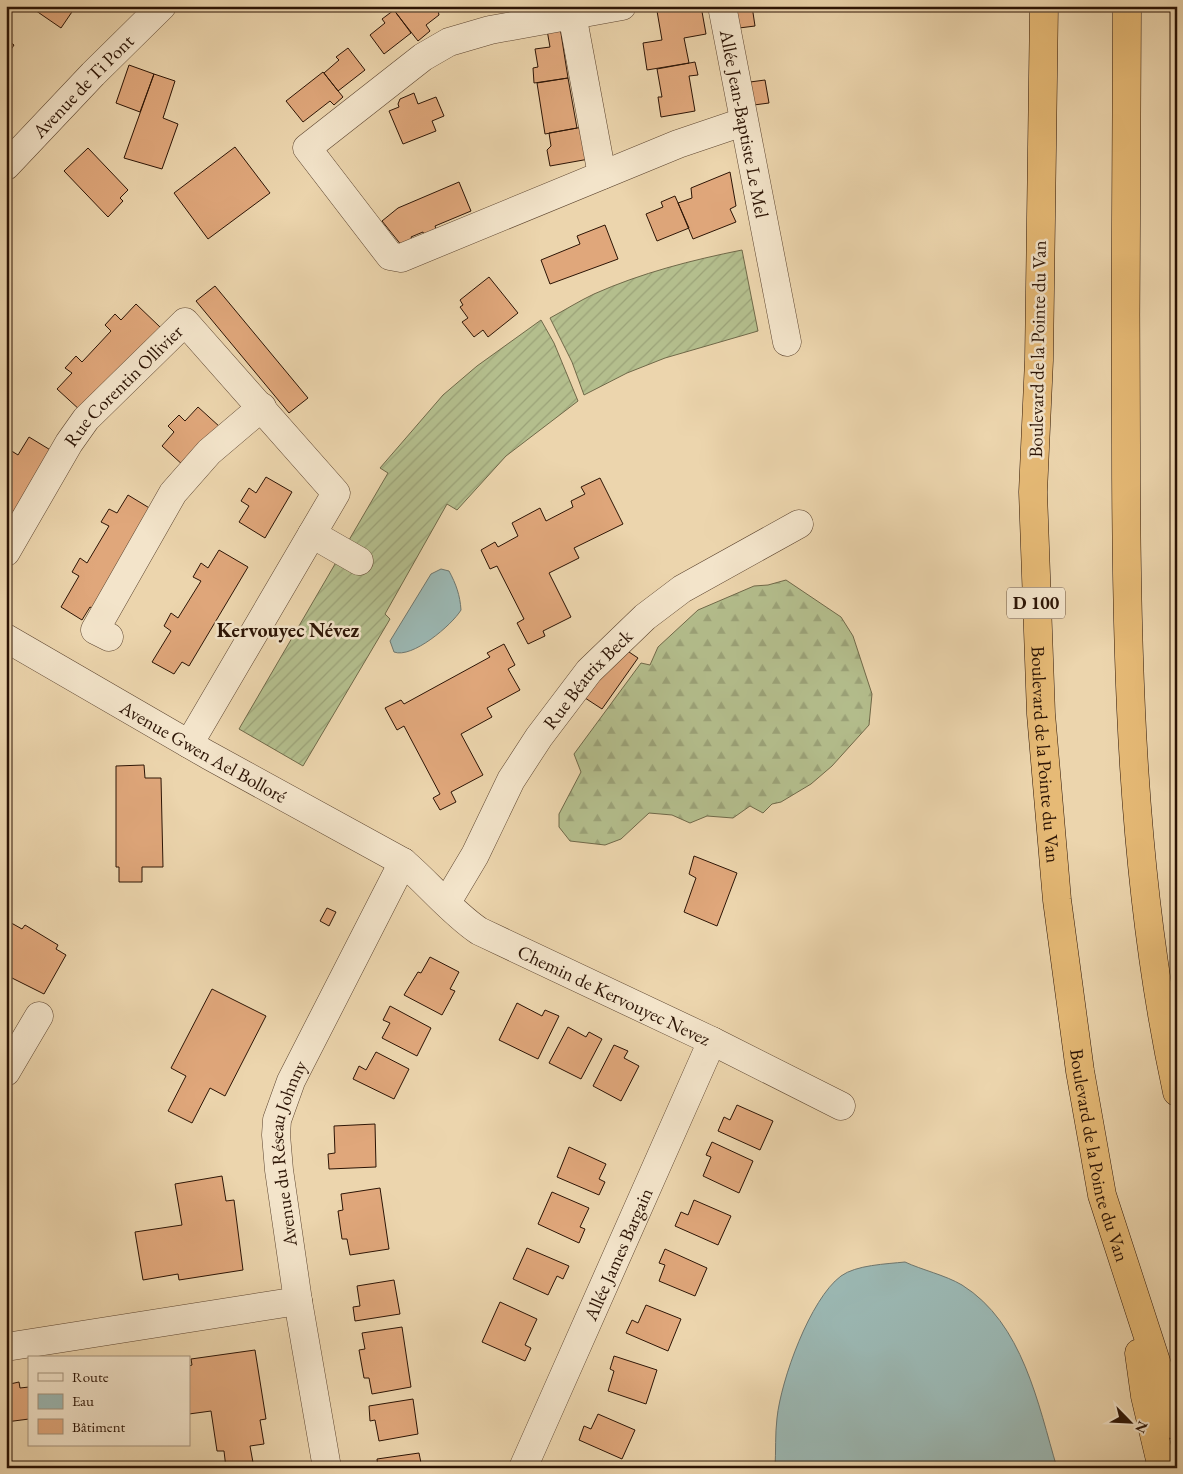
<svg xmlns="http://www.w3.org/2000/svg" width="1183" height="1474" viewBox="0 0 1183 1474" font-family="'EB Garamond',serif">
<defs>
<pattern id="forest-firs" width="22" height="20" patternUnits="userSpaceOnUse" patternTransform="scale(1.25)"><rect width="22" height="20" fill="#b4be8d"/><path d="M5 1l3.5 6h-7zM16 11l3.5 6h-7z" fill="#9ba278"/></pattern>
<pattern id="garden-furrows" width="10" height="10" patternUnits="userSpaceOnUse" patternTransform="scale(1.25)"><rect width="10" height="10" fill="#b4be8d"/><path d="M-1 1l2-2M0 10L10 0M9 11l2-2" fill="none" stroke="#9ba278"/></pattern>
</defs>
<rect width="100%" height="100%" fill="#ecd5ad"/>
<filter id="stains"><feTurbulence type="fractalNoise" baseFrequency=".004" numOctaves="4"/><feColorMatrix values="0 0 0 0 .2 0 0 0 0 .09 0 0 0 0 .02 0 0 0 .5 -.17"/></filter>
<radialGradient id="worn" r=".72"><stop offset=".6" stop-color="#630" stop-opacity="0"/><stop offset="1" stop-color="#630" stop-opacity=".3"/></radialGradient>
<path fill="url(#forest-firs)" stroke="#706949" d="M786 580 841 617 853 636 872 694 869 725 832 766 811 784 781 802 772 804 763 813 750 806 733 818 707 816 690 823 672 815 649 813 621 839 605 845 570 841 559 827V814L581 772 574 754 641 663 650 665 658 647 698 610 754 586 768 585Z"/>
<path fill="url(#garden-furrows)" stroke="#706949" d="M742 250 758 331 665 358 627 373 584 395 572 362 550 318C565 310 579 301 594 294 641 273 692 260 742 250Z
M541 320 554 343 578 401 506 456 457 510 447 504 385 614 390 619 303 766 239 729 388 473 380 468 443 395 477 366Z"/>
<path fill="#9bb7b2" stroke="#6f766d" d="M441 569 449 571C456 584 460 595 461 610 452 625 412 659 394 652L390 641 431 574Z
M905 1262C922 1270 945 1275 962 1285 1023 1323 1038 1404 1057 1468H775C776 1451 775 1434 777 1418 781 1380 810 1299 841 1276 856 1265 886 1264 905 1262Z"/>
<path fill="#e0a77b" stroke="#2c1405" d="M29 6H76L61 28Z
M397 6H437L439 15 426 25 430 31 418 41 393 9Z
M683 6H701L706 34 684 38 689 63 647 70 643 43 662 40 657 11Z
M735 6H752L755 26 739 28Z
M394 10 411 33 384 54 370 35 385 23 382 19Z
M560 27 568 78 534 83 533 68 538 67 535 49 550 47 547 30Z
M6 39 14 45 6 57Z
M348 48 365 70 338 91 324 73 339 60 336 57Z
M695 62 698 75 689 76 695 111 661 117 658 97H662L657 69Z
M129 65 154 74 140 112 116 103Z
M323 72 343 97 334 105 330 101 303 122 286 101Z
M154 74 175 81 163 118 178 124 162 169 124 158Z
M568 78 577 128 545 134 537 83Z
M765 80 769 103 754 105 750 82Z
M414 93 418 104 436 97 444 116 432 121 436 131 403 144 389 111 399 107 398 104 400 99Z
M583 127 589 159 550 166 547 150 551 146 549 133Z
M235 147 270 193 208 239 174 193Z
M88 148 128 190 120 198 123 201 108 217 64 171Z
M730 172 736 206 730 209 736 222 693 239 678 203 692 198 691 188Z
M459 182 471 211 435 226 437 231 425 237 423 232 411 237 413 241 402 246 382 221 398 208Z
M675 196 689 228 657 241 646 214 663 207 661 202Z
M605 225 618 259 550 284 541 260 580 244 577 236Z
M489 277 518 313 488 337 483 330 474 337 462 322 468 318 460 307 463 305 460 300Z
M215 286 308 398 289 413 196 301Z
M136 304 160 327 81 411 57 389 72 373 65 368 76 356 82 362 111 331 105 325 115 314 121 320Z
M198 407 220 427 184 466 162 446 174 432 168 426 179 415 185 421Z
M29 437 57 454 6 538V474L10 468 6 466V457L10 450 18 455Z
M266 477 292 492 265 538 239 522 249 506 241 501 249 488 256 493Z
M600 478 623 524 574 548 579 558 549 573 571 617 543 631 545 636 528 644 517 623 524 619 497 566 490 569 481 550 495 542 498 547 518 536 512 523 540 508 546 521 573 507 571 501 585 494 581 487Z
M128 495 156 512 97 611 90 607 82 620 61 607 79 576 72 572 80 558 87 563 109 526 101 522 109 509 117 513Z
M219 550 248 567 189 666 182 662 174 674 152 662 171 631 164 626 171 613 178 618 201 581 193 577 201 563 208 568Z
M504 644 515 665 508 669 520 690 487 708 492 717 461 734 483 775 451 792 456 802 440 810 433 798 440 794 404 726 397 730 385 708 401 700 404 704 490 657 487 653Z
M626 650 638 658 602 709 582 696Z
M144 765 145 778H161L163 867H142V882H119V867H116V766Z
M694 856 737 873 717 926 684 912 696 878 689 874Z
M327 908 336 912 329 926 320 921Z
M6 920 22 929 25 925 58 945 56 949 66 955 44 994 6 975Z
M430 957 459 972 450 989 455 991 442 1015 404 995 418 972 421 973Z
M212 989 266 1016 225 1096 210 1088 192 1123 168 1111 186 1076 171 1068Z
M517 1003 542 1016 545 1010 559 1016 538 1059 499 1040Z
M390 1006 431 1028 417 1056 382 1038 390 1023 383 1020Z
M568 1027 586 1037 589 1032 602 1039 581 1079 549 1063Z
M614 1045 628 1051 624 1058 639 1066 621 1101 593 1086Z
M376 1052 409 1069 394 1099 353 1079 359 1066 366 1070Z
M737 1105 773 1121 760 1150 718 1131 724 1117 730 1120Z
M375 1124 376 1167 329 1169 328 1154 335 1153 334 1126Z
M712 1142 753 1161 739 1193 703 1176 711 1157 706 1155Z
M569 1147 606 1164 599 1179 605 1182 599 1195 557 1177Z
M222 1176 226 1201 234 1200 243 1270 179 1280 178 1274 143 1280 135 1232 182 1225 175 1184Z
M380 1188 389 1249 350 1255 347 1239H342L338 1211 343 1210 341 1194Z
M552 1192 589 1208 580 1227 585 1229 579 1243 538 1224Z
M694 1200 731 1216 718 1245 675 1226 681 1212 688 1215Z
M527 1248 569 1266 563 1279 557 1276 548 1295 513 1279Z
M665 1249 707 1268 695 1296 659 1281 665 1265 659 1263Z
M394 1280 400 1314 355 1321 353 1307 360 1306 357 1286Z
M500 1302 537 1319 525 1345 531 1348 525 1361 482 1342Z
M646 1305 681 1319 668 1351 626 1333 632 1320 638 1323Z
M402 1327 411 1387 372 1394 369 1378H364L359 1350 365 1349 362 1333Z
M255 1350 266 1419 260 1420 264 1444 250 1446 254 1468H226L224 1451H217L211 1411 189 1414V1366L192 1365 191 1359Z
M614 1356 657 1370 646 1404 608 1391 614 1371 610 1369Z
M19 1382 20 1388 29 1387V1419L6 1422V1390L10 1389V1384Z
M413 1399 418 1434 379 1441 375 1420 370 1421 369 1406Z
M598 1414 635 1430 622 1459 579 1440 584 1426 591 1429Z
M419 1453 422 1468H378L377 1459Z"/>
<g fill="none" stroke-linecap="round" stroke-linejoin="round">
<g stroke="#5c442f" stroke-width="29">
<g id="minor">
<path d="M622 6 490 30 449 42 423 57 307 148 390 256 401 258 678 144 743 122"/>
<path id="s1" d="M722 6 787 342"/>
<path d="M572 14 602 175"/>
<path id="s2" d="M6 166 93 74 162 6"/>
<path d="M312 534 359 561"/>
<path id="s3" d="M6 552 69 443 86 419 185 322 336 493 189 744"/>
<path d="M109 637 95 630 173 493 209 452 262 407"/>
<path id="s4" d="M6 638 208 755 403 862C429 884 451 912 479 931L712 1041 841 1106"/>
<path id="s5" d="M447 902 475 855 511 780 539 737 589 671 645 617 682 589 799 524"/>
<path d="M6 1072 39 1016"/>
<path d="M6 1347 298 1301"/>
<path id="s6" d="M327 1468 298 1301 279 1170 276 1135 277 1120 291 1081 403 862"/>
<path id="s7" d="M523 1468 712 1041"/>
</g>
</g>
<g stroke="#2c1405" stroke-width="29">
<g id="highway">
<path id="s8" d="M1044 6 1039 360 1033 492 1041 714 1057 900 1080 1071 1102 1195 1177 1426"/>
<path d="M1127 6C1126 152 1125 298 1126 444 1126 660 1131 880 1177 1092"/>
<path d="M1139 1353 1145 1396 1162 1468"/>
</g>
</g>
<use href="#minor" stroke="#f3e4ca" stroke-width="28"/>
<use href="#highway" stroke="#e6ba76" stroke-width="28"/>
</g>
<g text-anchor="middle" stroke-width="5" stroke-linejoin="round" paint-order="stroke">
<rect fill="#f3e4ca" stroke="#685240" stroke-width="1" x="1007" y="587.5" width="58" height="31" rx="4"/>
<g font-size="18" font-weight="bold" fill="#2c1405">
<text x="1036" y="609">D 100</text>
</g>
<g font-size="19" fill="#2c1405" stroke="#f3e4ca">
<text dy="7" stroke="none"><textPath href="#s2" startOffset="111">Avenue de Ti Pont</textPath></text>
<text dy="7" stroke="none"><textPath href="#s1" startOffset="120">Allée Jean-Baptiste Le Mel</textPath></text>
<text transform="translate(1037 349) rotate(-89)" y="7">Boulevard de la Pointe du Van</text>
<text dy="7" stroke="none"><textPath href="#s3" startOffset="205">Rue Corentin Ollivier</textPath></text>
<text dy="7" stroke="none"><textPath href="#s5" startOffset="265">Rue Béatrix Beck</textPath></text>
<text dy="7" stroke="none"><textPath href="#s4" startOffset="228">Avenue Gwen Ael Bolloré</textPath></text>
<text dy="7" stroke="none"><textPath href="#s8" startOffset="749">Boulevard de la Pointe du Van</textPath></text>
<text dy="7" stroke="none"><textPath href="#s4" startOffset="708">Chemin de Kervouyec Nevez</textPath></text>
<text dy="7" stroke="none"><textPath href="#s8" startOffset="1154">Boulevard de la Pointe du Van</textPath></text>
<text dy="7" stroke="none"><textPath href="#s6" startOffset="320">Avenue du Réseau Johnny</textPath></text>
<text dy="7" stroke="none"><textPath href="#s7" startOffset="234">Allée James Bargain</textPath></text>
</g>
<g font-size="20" font-weight="bold" fill="#2c1405" stroke="#f3e4ca">
<text x="288" y="637">Kervouyec Névez</text>
</g>
</g>
<rect width="1183" height="1474" fill="none" stroke="#ecd5ad" stroke-width="25"/>
<rect x="8" y="8" width="1168" height="1459" fill="none" stroke="#2c1405" stroke-width="2.5"/>
<rect x="12" y="12" width="1158" height="1449" fill="none" stroke="#2c1405"/>
<rect x="28" y="1356" width="162" height="90" fill="#f3e4ca" stroke="#a3917b"/>
<rect x="38" y="1373" width="25" height="8" fill="#f3e4ca" stroke="#a3917b"/>
<text x="72" y="1382" font-size="15" fill="#2c1405">Route</text>
<rect x="38" y="1394" width="25" height="15" fill="#9bb7b2" stroke="#a3917b"/>
<text x="72" y="1406" font-size="15" fill="#2c1405">Eau</text>
<rect x="38" y="1419" width="25" height="15" fill="#e0a77b" stroke="#a3917b"/>
<text x="72" y="1432" font-size="15" fill="#2c1405">Bâtiment</text>
<g transform="translate(1130 1422) rotate(114)" stroke="#f3e4ca" stroke-width="4" paint-order="stroke">
<path d="M0-4L9 19L0 12L-9 19Z" fill="#2c1405"/>
<text y="-8" font-size="14" font-weight="bold" text-anchor="middle" fill="#2c1405">N</text>
</g>
<rect width="100%" height="100%" filter="url(#stains)"/>
<rect width="100%" height="100%" fill="url(#worn)"/>
</svg>
